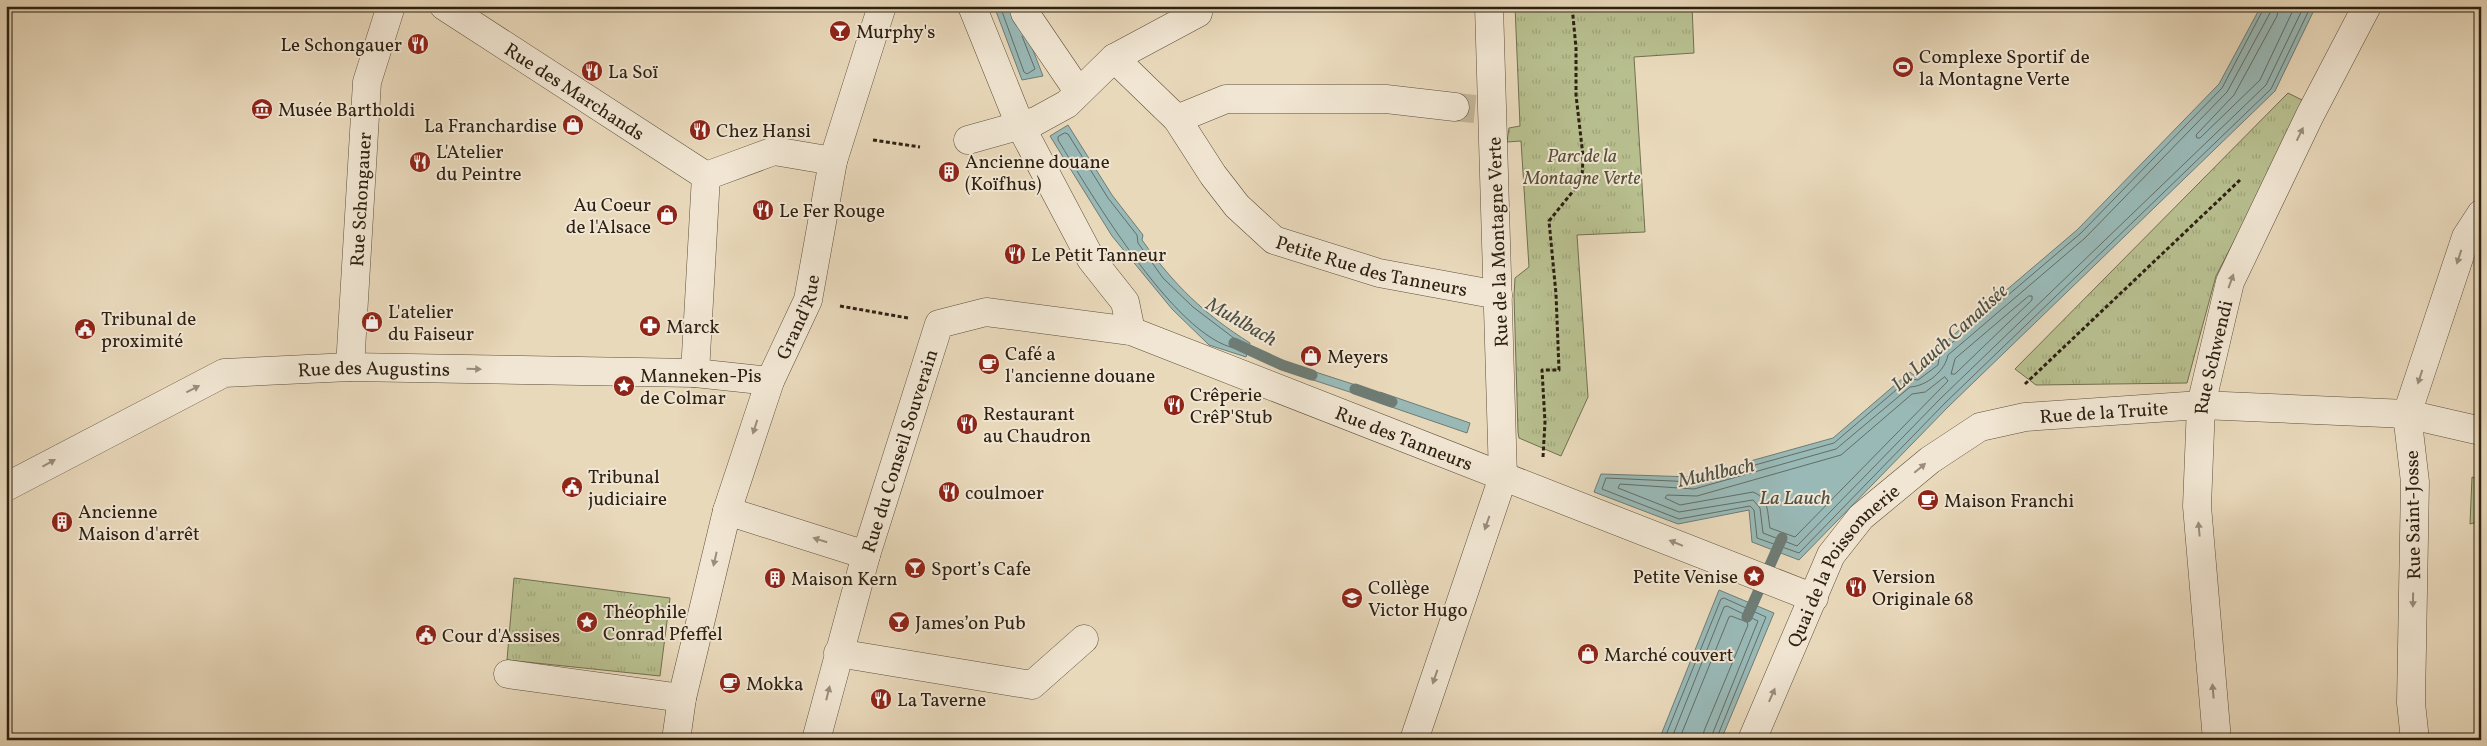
<svg xmlns="http://www.w3.org/2000/svg" width="2487" height="746" viewBox="0 0 2487 746" font-family="Vollkorn,serif">
<defs>
<pattern id="grass-tufts" width="24" height="20" patternUnits="userSpaceOnUse" patternTransform="scale(1.25)"><rect width="24" height="20" fill="#b8bf8f"/><path d="M3 7l-1-3M5 7V3M7 7l1-3M15 17l-1-3M17 17v-4M19 17l1-3" fill="none" stroke="#9ea47a"/></pattern>
</defs>
<rect width="100%" height="100%" fill="#e9d9bb"/>
<filter id="stains"><feTurbulence type="fractalNoise" baseFrequency=".004" numOctaves="4"/><feColorMatrix values="0 0 0 0 .2 0 0 0 0 .09 0 0 0 0 .02 0 0 0 .5 -.17"/></filter>
<radialGradient id="worn" r=".72"><stop offset=".6" stop-color="#630" stop-opacity="0"/><stop offset="1" stop-color="#630" stop-opacity=".3"/></radialGradient>
<path fill="url(#grass-tufts)" stroke="#727050" d="M1515 6H1692L1694 53 1634 57 1645 232 1577 235 1588 397 1561 456 1519 438 1518 432 1514 296 1515 278 1529 267 1521 141 1507 142 1509 128 1520 126Z
M2288 93 2306 102 2216 276 2187 383 2036 385 2015 369Z
M2472 477 2481 480V521L2470 524Z
M514 578 670 598 660 676 507 660Z"/>
<path fill="#99b9b7" stroke="#6e7c75" d="M994 6H1016L1043 76 1022 80Z
M2261 6H2316L2275 91 1948 407 1799 560 1752 542 1749 510 1678 524 1594 492 1601 474 1693 477 1833 438 1910 372 1915 376 1936 360 1930 355 2077 230 2219 84Z
M1068 125 1112 195 1143 235 1142 240C1174 285 1204 314 1250 343L1246 357 1209 345 1172 309 1112 236 1050 136Z
M1300 367 1371 390 1368 398 1298 375Z
M1380 392 1470 423 1467 433 1377 402Z
M1719 590 1774 613 1721 740H1659Z"/>
<g fill="none" stroke-linecap="round" stroke-linejoin="round">
<path stroke="#636d64" stroke-width="1" d="M1000 6 1024 72 1027 74 1035 69 1022 36
M2265 6 2222 88 2081 233 1940 353 1938 365 1918 380 1909 379 1834 443 1694 482 1606 478 1602 489 1679 519 1750 506 1754 510 1757 538 1799 553 1945 403 2271 89 2311 6
M2271 6 2270 13 2227 92 2085 238 1948 355C1945 371 1927 386 1910 387L1836 449 1694 489 1620 484 1618 488 1679 512 1753 500 1760 508 1763 533 1797 546 1940 399 2266 85 2304 6
M2279 6 2277 16 2234 95 2196 135 2197 138H2200L2260 80 2295 6
M1065 133 1068 134 1108 198 1137 235 1138 243 1163 278 1193 307 1243 345V349C1181 349 1089 190 1058 140V137Z
M2029 296H2032V300L1955 374H1951L1955 359Z
M1945 377 1948 381 1795 537 1770 528C1767 513 1770 499 1753 492L1680 505 1665 498 1667 495 1697 496 1841 455 1912 394 1925 392Z
M1664 740 1721 599 1724 598 1766 617 1716 740
M1671 740 1724 607 1727 606 1758 621 1710 740
M1679 740 1729 617 1731 616 1747 622 1748 625 1704 731 1703 740"/>
<path stroke="#6e7c75" stroke-width="11" d="M1234 343 1282 365 1312 375
M1355 389 1392 402
M1747 617 1782 538"/>
<path stroke="#c3b499" stroke-width="28" stroke-dasharray="28 14" stroke-linecap="butt" d="M1455 107 1475 109"/>
<g stroke="#5c4f3c" stroke-width="29">
<g id="minor">
<path id="s1" d="M444 6 706 176 695 373"/>
<path d="M972 6 1020 125 1091 259 1125 302 1131 331"/>
<path d="M1023 6 1025 13 1078 91"/>
<path id="s2" d="M1114 58 1177 119 1213 175 1237 206 1274 240 1379 273 1498 295"/>
<path d="M1177 119 1226 99H1386L1455 107"/>
<path d="M968 140 1036 121 1067 104 1114 58 1198 13"/>
<path d="M706 176 774 151 833 161"/>
<path id="s3" d="M350 367 367 82 391 6"/>
<path id="s4" d="M6 487 224 373 350 367 695 373 770 381"/>
<path d="M727 511 866 555"/>
<path d="M838 653 1032 685 1084 639"/>
<path d="M508 674 682 698"/>
<path id="s5" d="M676 740 682 698 727 511 770 381 808 300 833 161 882 6"/>
<path id="s6" d="M816 740 866 555 939 324 986 312 1131 331 1814 598"/>
<path d="M1414 740 1503 477 1489 6"/>
<path id="s7" d="M1752 740 1831 555 1861 517 1930 460 1980 427 2025 417 2201 405 2407 414 2481 431"/>
<path id="s8" d="M2217 740 2197 506 2201 405 2230 282 2310 115 2367 6"/>
<path d="M2415 740 2411 703 2415 482 2407 414 2466 237 2481 214"/>
</g>
</g>
<path stroke="#2d2112" stroke-width="3" stroke-dasharray="4 2.5" stroke-linecap="butt" d="M873 140 920 147
M840 306 908 318
M2025 384 2240 180
M1543 457 1545 422 1542 370H1559L1556 294 1549 221 1582 180 1583 156 1576 95V48L1572 6"/>
<use href="#minor" stroke="#f1e6d3" stroke-width="28"/>
</g>
<defs><path id="oneway-solid" d="M-6-.8H1V-3.2L6.5 0L1 3.2V.8H-6Z" transform="scale(1.25)"/></defs>
<g fill="#998d7c">
<use href="#oneway-solid" transform="translate(2300 134) rotate(-64)"/>
<use href="#oneway-solid" transform="translate(2459 257) rotate(108)"/>
<use href="#oneway-solid" transform="translate(2231 281) rotate(-70)"/>
<use href="#oneway-solid" transform="translate(474 369) rotate(1)"/>
<use href="#oneway-solid" transform="translate(2420 377) rotate(108)"/>
<use href="#oneway-solid" transform="translate(193 389) rotate(-27)"/>
<use href="#oneway-solid" transform="translate(755 427) rotate(108)"/>
<use href="#oneway-solid" transform="translate(49 463) rotate(-29)"/>
<use href="#oneway-solid" transform="translate(1920 468) rotate(-40)"/>
<use href="#oneway-solid" transform="translate(1487 523) rotate(109)"/>
<use href="#oneway-solid" transform="translate(2199 529) rotate(-95)"/>
<use href="#oneway-solid" transform="translate(820 540) rotate(-163)"/>
<use href="#oneway-solid" transform="translate(1676 543) rotate(-158)"/>
<use href="#oneway-solid" transform="translate(715 559) rotate(103)"/>
<use href="#oneway-solid" transform="translate(2413 600) rotate(91)"/>
<use href="#oneway-solid" transform="translate(1435 677) rotate(109)"/>
<use href="#oneway-solid" transform="translate(2213 691) rotate(-95)"/>
<use href="#oneway-solid" transform="translate(828 693) rotate(-76)"/>
<use href="#oneway-solid" transform="translate(1772 695) rotate(-66)"/>
</g>
<defs>
<g id="bar-disc" transform="scale(1.125)"><circle r="9.5" fill="#8f2418" stroke="#f1e6d3"/><path d="M-6-5H6L.8 .8V4.5H3.5V6h-7V4.5H-.8V.8Z" fill="#fff"/></g>
<g id="restaurant-disc" transform="scale(1.125)"><circle r="9.5" fill="#8f2418" stroke="#f1e6d3"/><path d="M-5-6h1v4h1v-4h1v4h1v-4h1v5L-1.5 .5V6h-2V.5L-5-1ZM5-6V6H3V1.5H1.5Q1.5-4 5-6Z" fill="#fff"/></g>
<g id="stadium-disc" transform="scale(1.125)"><circle r="9.5" fill="#8f2418" stroke="#f1e6d3"/><path d="M0-5a6.5 5 0 1 0 0 10a6.5 5 0 1 0 0-10ZM-3.5-1.8h7v3.6h-7Z" fill="#fff"/></g>
<g id="museum-disc" transform="scale(1.125)"><circle r="9.5" fill="#8f2418" stroke="#f1e6d3"/><path d="M0-6L6-3V-2H-6V-3ZM-5-1h2V3h-2ZM-1-1h2V3h-2ZM3-1h2V3H3ZM-6 4H6V6H-6Z" fill="#fff"/></g>
<g id="shop-disc" transform="scale(1.125)"><circle r="9.5" fill="#8f2418" stroke="#f1e6d3"/><path d="M-5-2.5h2.3a2.7 3.5 0 0 1 5.4 0H5L5.5 6h-11ZM-1.5-2.5h3a1.5 2.3 0 0 0-3 0Z" fill="#fff"/></g>
<g id="building-disc" transform="scale(1.125)"><circle r="9.5" fill="#8f2418" stroke="#f1e6d3"/><path d="M-4-6H4V6H1V3H-1V6H-4ZM-2.5-4.3h1.7v1.8h-1.7ZM.8-4.3h1.7v1.8H.8ZM-2.5-1h1.7V.8h-1.7ZM.8-1h1.7V.8H.8Z" fill="#fff"/></g>
<g id="pharmacy-disc" transform="scale(1.125)"><circle r="9.5" fill="#8f2418" stroke="#f1e6d3"/><path d="M-2-6h4v4h4v4h-4v4h-4v-4h-4v-4h4Z" fill="#fff"/></g>
<g id="civic-disc" transform="scale(1.125)"><circle r="9.5" fill="#8f2418" stroke="#f1e6d3"/><path d="M-.6-6.5H3V-4.5H.6V-3L4-1V1h2V6H-6V1h2V-1L-.6-3ZM-1.2 2.5V6h2.4V2.5Z" fill="#fff"/></g>
<g id="cafe-disc" transform="scale(1.125)"><circle r="9.5" fill="#8f2418" stroke="#f1e6d3"/><path d="M-5.5-4.5H6V0H3Q3 3.5 0 3.5H-2.5Q-5.5 3.5-5.5 0ZM3-3.2v2h1.7v-2ZM-6 4.5H4V6H-6Z" fill="#fff"/></g>
<g id="sight-disc" transform="scale(1.125)"><circle r="9.5" fill="#8f2418" stroke="#f1e6d3"/><path d="M0-6L1.8-2.2L6-1.7L2.9 1.2L3.7 5.4L0 3.3L-3.7 5.4L-2.9 1.2L-6-1.7L-1.8-2.2Z" fill="#fff"/></g>
<g id="school-disc" transform="scale(1.125)"><circle r="9.5" fill="#8f2418" stroke="#f1e6d3"/><path d="M0-5L7-2L0 1L-7-2ZM-4 1L0 2.5L4 1V4Q0 6-4 4Z" fill="#fff"/></g>
</defs>
<g fill-rule="evenodd">
<use href="#bar-disc" x="840" y="31"/>
<use href="#restaurant-disc" x="418" y="44"/>
<use href="#stadium-disc" x="1903" y="67"/>
<use href="#restaurant-disc" x="592" y="71"/>
<use href="#museum-disc" x="262" y="109"/>
<use href="#shop-disc" x="573" y="125"/>
<use href="#restaurant-disc" x="700" y="130"/>
<use href="#restaurant-disc" x="420" y="162"/>
<use href="#building-disc" x="949" y="172"/>
<use href="#restaurant-disc" x="763" y="210"/>
<use href="#shop-disc" x="667" y="215"/>
<use href="#restaurant-disc" x="1015" y="254"/>
<use href="#shop-disc" x="372" y="322"/>
<use href="#pharmacy-disc" x="650" y="326"/>
<use href="#civic-disc" x="85" y="329"/>
<use href="#shop-disc" x="1311" y="356"/>
<use href="#cafe-disc" x="989" y="364"/>
<use href="#sight-disc" x="624" y="386"/>
<use href="#restaurant-disc" x="1174" y="405"/>
<use href="#restaurant-disc" x="967" y="424"/>
<use href="#civic-disc" x="572" y="487"/>
<use href="#restaurant-disc" x="949" y="492"/>
<use href="#cafe-disc" x="1928" y="500"/>
<use href="#building-disc" x="62" y="522"/>
<use href="#bar-disc" x="915" y="568"/>
<use href="#sight-disc" x="1754" y="576"/>
<use href="#building-disc" x="775" y="578"/>
<use href="#restaurant-disc" x="1856" y="587"/>
<use href="#school-disc" x="1352" y="598"/>
<use href="#sight-disc" x="587" y="622"/>
<use href="#bar-disc" x="899" y="622"/>
<use href="#civic-disc" x="426" y="635"/>
<use href="#shop-disc" x="1588" y="654"/>
<use href="#cafe-disc" x="730" y="683"/>
<use href="#restaurant-disc" x="881" y="699"/>
</g>
<g text-anchor="middle" stroke-width="4" stroke-linejoin="round" paint-order="stroke">
<g font-size="19" fill="#2d2112" stroke="#f1e6d3" text-anchor="start">
<text x="856" y="38">Murphy's</text>
<text x="402" y="51" text-anchor="end">Le Schongauer</text>
<text x="1919" y="63">Complexe Sportif de<tspan x="1919" dy="22">la Montagne Verte</tspan></text>
<text x="608" y="78">La Soï</text>
<text x="278" y="116">Musée Bartholdi</text>
<text x="557" y="132" text-anchor="end">La Franchardise</text>
<text x="716" y="137">Chez Hansi</text>
<text x="436" y="158">L'Atelier<tspan x="436" dy="22">du Peintre</tspan></text>
<text x="965" y="168">Ancienne douane<tspan x="965" dy="22">(Koïfhus)</tspan></text>
<text x="651" y="211" text-anchor="end">Au Coeur<tspan x="651" dy="22">de l'Alsace</tspan></text>
<text x="779" y="217">Le Fer Rouge</text>
<text x="1031" y="261">Le Petit Tanneur</text>
<text x="388" y="318">L'atelier<tspan x="388" dy="22">du Faiseur</tspan></text>
<text x="101" y="325">Tribunal de<tspan x="101" dy="22">proximité</tspan></text>
<text x="666" y="333">Marck</text>
<text x="1005" y="360">Café a<tspan x="1005" dy="22">l'ancienne douane</tspan></text>
<text x="1327" y="363">Meyers</text>
<text x="640" y="382">Manneken-Pis<tspan x="640" dy="22">de Colmar</tspan></text>
<text x="1190" y="401">Crêperie<tspan x="1190" dy="22">CrêP'Stub</tspan></text>
<text x="983" y="420">Restaurant<tspan x="983" dy="22">au Chaudron</tspan></text>
<text x="588" y="483">Tribunal<tspan x="588" dy="22">judiciaire</tspan></text>
<text x="965" y="499">coulmoer</text>
<text x="1944" y="507">Maison Franchi</text>
<text x="78" y="518">Ancienne<tspan x="78" dy="22">Maison d'arrêt</tspan></text>
<text x="931" y="575">Sport’s Cafe</text>
<text x="1738" y="583" text-anchor="end">Petite Venise</text>
<text x="1872" y="583">Version<tspan x="1872" dy="22">Originale 68</tspan></text>
<text x="791" y="585">Maison Kern</text>
<text x="1368" y="594">Collège<tspan x="1368" dy="22">Victor Hugo</tspan></text>
<text x="603" y="618">Théophile<tspan x="603" dy="22">Conrad Pfeffel</tspan></text>
<text x="915" y="629">James’on Pub</text>
<text x="442" y="642">Cour d'Assises</text>
<text x="1604" y="661">Marché couvert</text>
<text x="746" y="690">Mokka</text>
<text x="897" y="706">La Taverne</text>
</g>
<g font-size="19" fill="#2d2112" stroke="#f1e6d3">
<text dy="7" stroke="none"><textPath href="#s1" startOffset="156">Rue des Marchands</textPath></text>
<text dy="7" stroke="none"><textPath href="#s3" startOffset="168">Rue Schongauer</textPath></text>
<text transform="translate(1497 242) rotate(-92)" y="7">Rue de la Montagne Verte</text>
<text dy="7" stroke="none"><textPath href="#s2" startOffset="345">Petite Rue des Tanneurs</textPath></text>
<text dy="7" stroke="none"><textPath href="#s5" startOffset="442">Grand'Rue</textPath></text>
<text dy="7" stroke="none"><textPath href="#s8" startOffset="385">Rue Schwendi</textPath></text>
<text dy="7" stroke="none"><textPath href="#s4" startOffset="396">Rue des Augustins</textPath></text>
<text dy="7" stroke="none"><textPath href="#s7" startOffset="524">Rue de la Truite</textPath></text>
<text dy="7" stroke="none"><textPath href="#s6" startOffset="922">Rue des Tanneurs</textPath></text>
<text dy="7" stroke="none"><textPath href="#s6" startOffset="301">Rue du Conseil Souverain</textPath></text>
<text transform="translate(2412 515) rotate(-91)" y="7">Rue Saint-Josse</text>
<text dy="7" stroke="none"><textPath href="#s7" startOffset="199">Quai de la Poissonnerie</textPath></text>
</g>
<g font-size="19" font-style="italic" fill="#575038" stroke="#f1e6d3">
<text x="1582" y="162">Parc de la<tspan x="1582" dy="22">Montagne Verte</tspan></text>
</g>
<g font-size="20" font-style="italic" fill="#4d4f44" stroke="#f1e6d3">
<text transform="translate(1242 321) rotate(30)" y="7">Muhlbach</text>
<text transform="translate(1949 337) rotate(-42)" y="7">La Lauch Canalisée</text>
<text transform="translate(1716 472) rotate(-12)" y="7">Muhlbach</text>
<text x="1795" y="504">La Lauch</text>
</g>
</g>
<rect width="2487" height="746" fill="none" stroke="#e9d9bb" stroke-width="25"/>
<rect x="8" y="8" width="2472" height="731" fill="none" stroke="#2d2112" stroke-width="2.5"/>
<rect x="12" y="12" width="2462" height="721" fill="none" stroke="#2d2112"/>
<rect width="100%" height="100%" filter="url(#stains)"/>
<rect width="100%" height="100%" fill="url(#worn)"/>
</svg>
